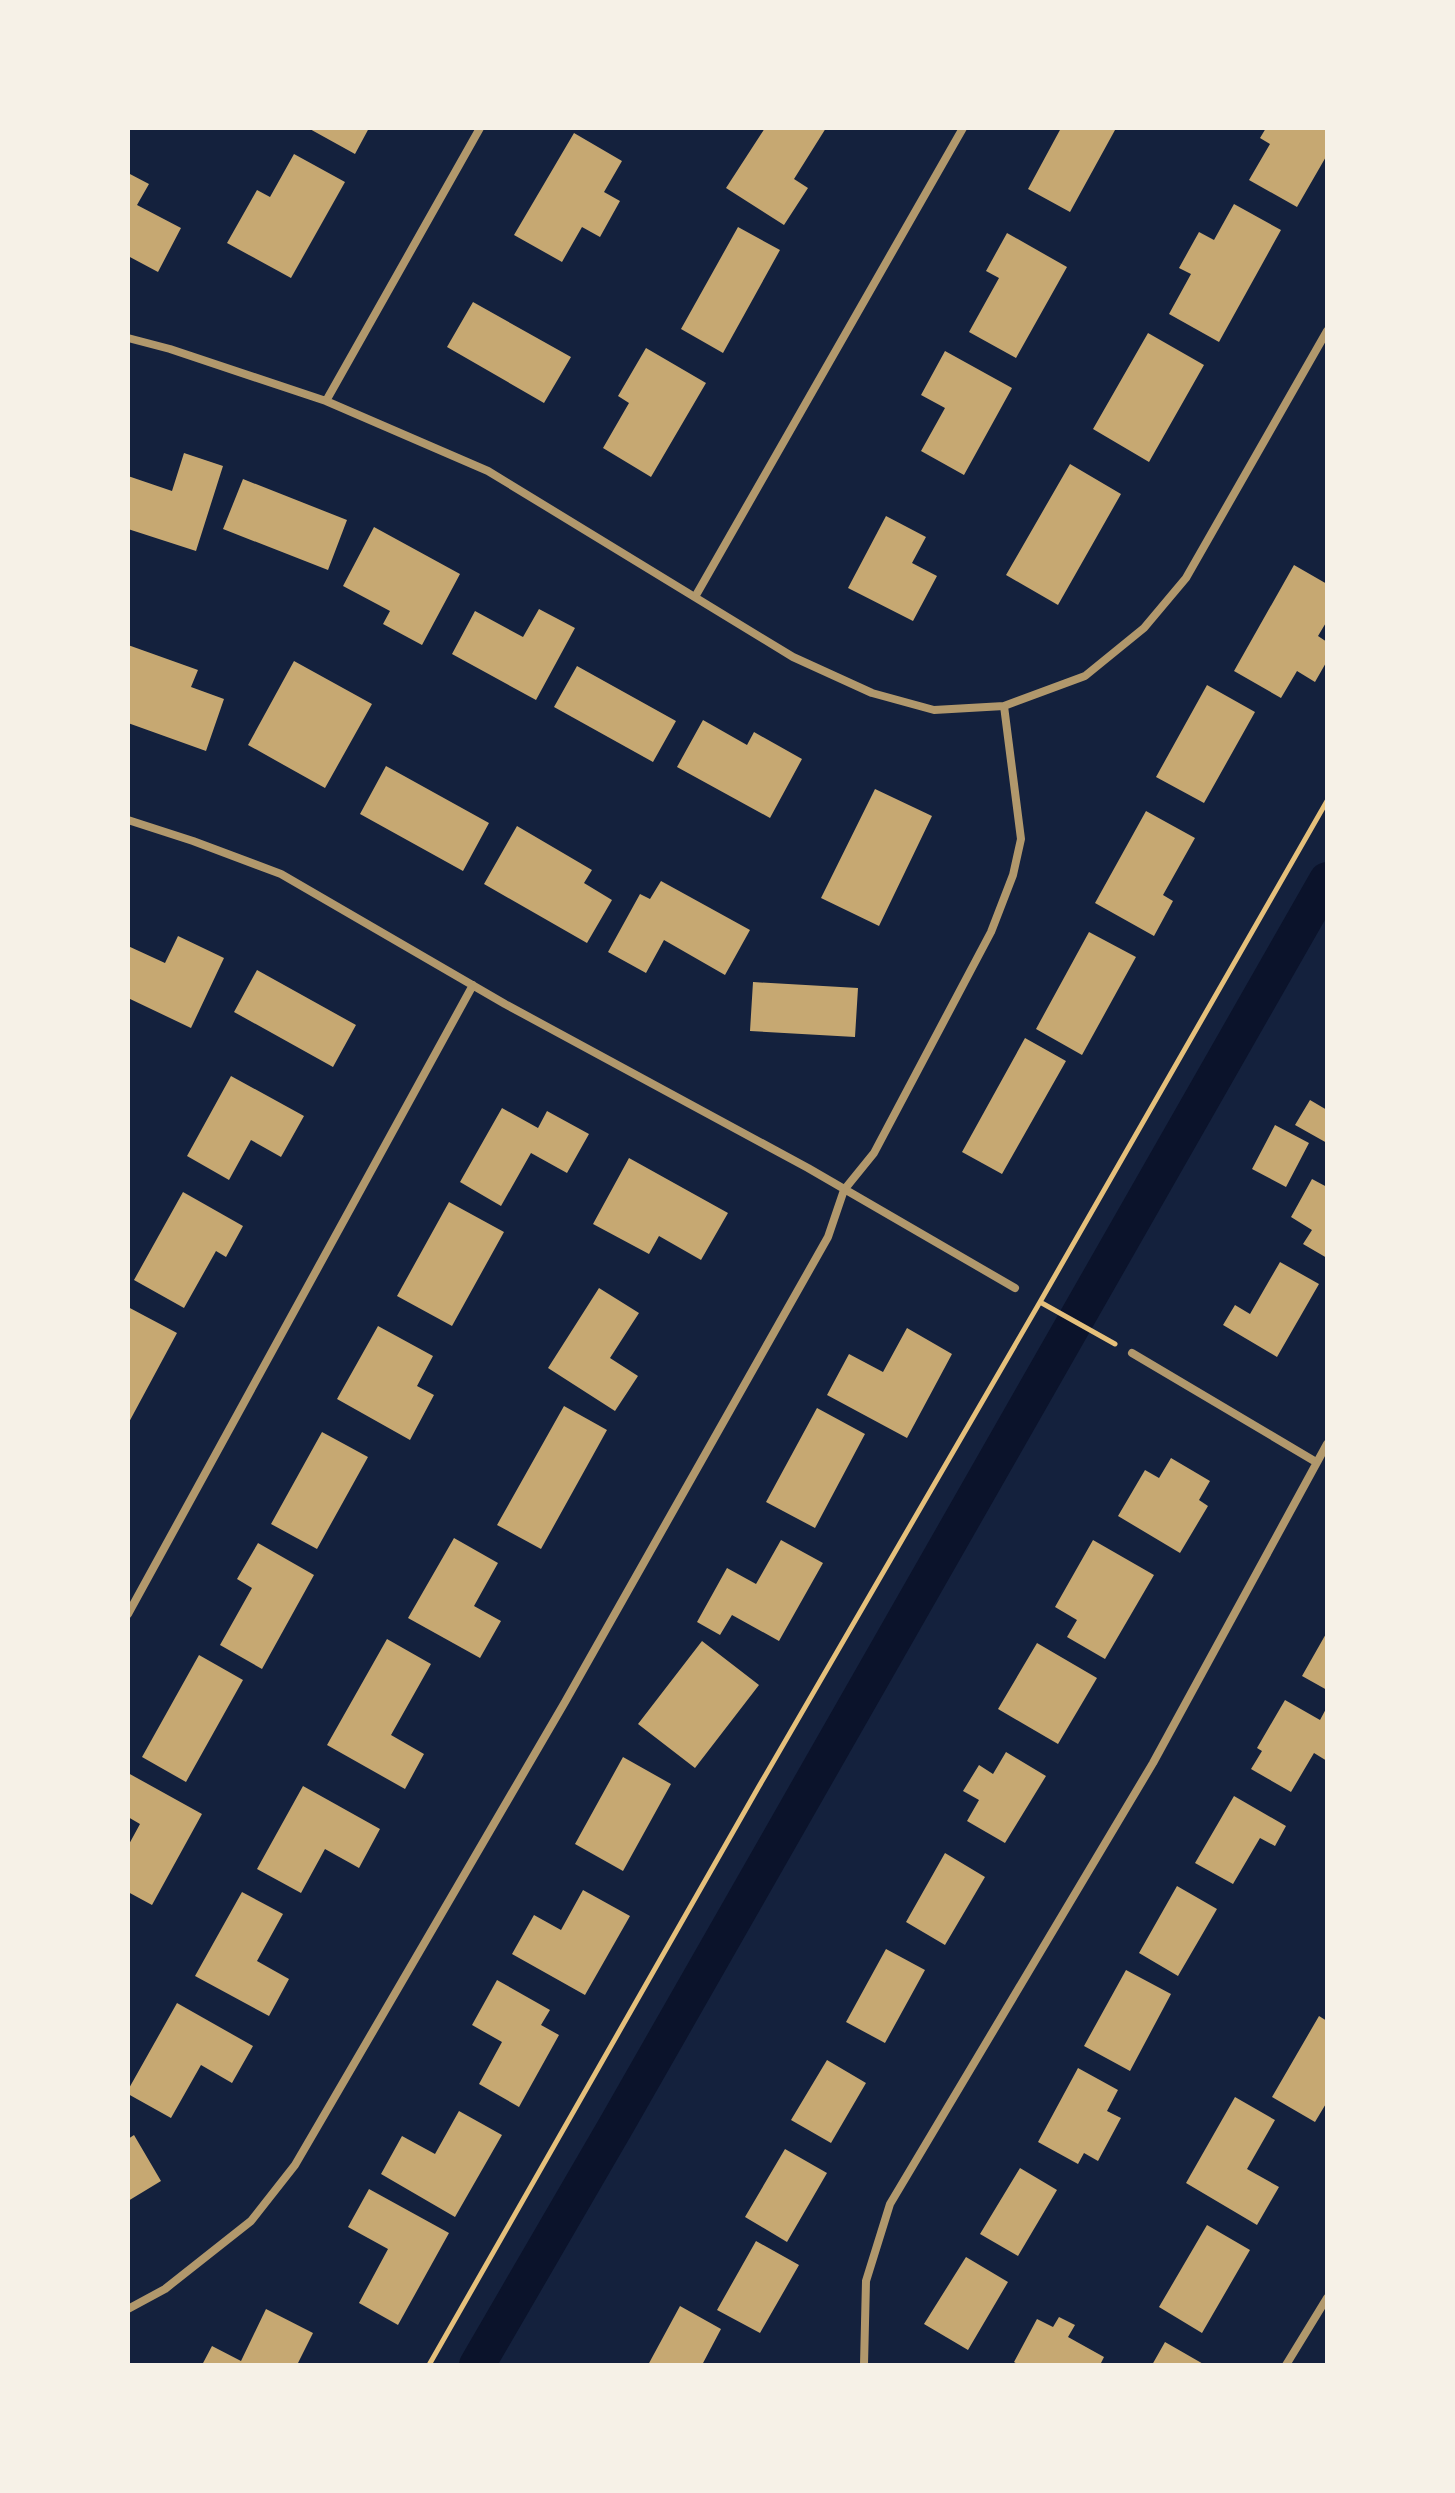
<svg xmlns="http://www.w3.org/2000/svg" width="1455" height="2493" viewBox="0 0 1455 2493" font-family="'Fira Sans',sans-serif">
<rect width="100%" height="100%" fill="#14213d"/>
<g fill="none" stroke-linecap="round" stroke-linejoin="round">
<path stroke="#0b132b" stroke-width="36" d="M477 2365 617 2124 1327 880"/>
</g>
<path fill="#c6a872" d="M308 128H369L355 154Z
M765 128H826L794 179 808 188 784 225 726 188Z
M1061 128H1112L1115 130 1070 212 1028 189Z
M1266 128H1327V155L1297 207 1249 180 1270 144 1260 138Z
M574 133 622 161 604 192 620 201 600 237 582 227 562 262 514 235Z
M294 154 345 182 291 278 227 243 257 190 270 197Z
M128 173 149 184 137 205 181 228 158 272 128 256Z
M1234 204 1281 230 1219 342 1169 314 1191 274 1179 268 1199 232 1214 240Z
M738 227 780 250 723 353 681 329Z
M1007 233 1067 267 1016 358 969 332 999 278 986 271Z
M473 302 571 357 544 403 447 347Z
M1148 333 1204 365 1149 462 1093 429Z
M646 348 706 383 651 477 603 448 629 403 618 396Z
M945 351 1012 388 964 475 921 451 945 408 921 395Z
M184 453 223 466 196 551 128 529V476L172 491Z
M1070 464 1121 494 1058 605 1006 575Z
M243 479 347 520 328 570 223 529Z
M886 516 926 537 912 563 937 576 913 621 848 588Z
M374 527 460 574 422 645 383 624 390 611 343 586Z
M1294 565 1327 584V621L1318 636 1327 642V661L1315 682 1297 671 1281 698 1234 671Z
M539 609 575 628 536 700 452 654 475 611 523 637Z
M128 645 198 670 191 687 224 699 206 751 128 723Z
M294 661 372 704 325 788 248 745Z
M577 666 676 721 653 762 554 707Z
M1207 685 1255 712 1204 803 1156 777Z
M703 720 747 745 754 732 802 759 770 818 677 767Z
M386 766 489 823 463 871 360 814Z
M875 789 932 816 879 926 821 898Z
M1146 811 1195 838 1163 895 1173 901 1154 936 1095 903Z
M517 826 592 870 584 883 612 900 587 943 484 884Z
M661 881 750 930 725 975 664 940 646 973 608 952 640 894 650 899Z
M1089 932 1136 957 1082 1055 1036 1029Z
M178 936 224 958 191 1028 128 998V946L165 963Z
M257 970 356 1025 333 1067 234 1012Z
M753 982 858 988 855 1037 750 1031Z
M1025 1038 1066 1061 1002 1174 962 1152Z
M231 1076 304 1116 281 1157 251 1140 229 1180 187 1156Z
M1310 1100 1327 1110V1143L1295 1125Z
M502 1108 538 1128 547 1111 589 1134 567 1173 531 1153 501 1206 460 1182Z
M1275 1125 1309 1143 1286 1187 1252 1169Z
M629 1158 728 1213 701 1260 659 1236 649 1254 593 1224Z
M1312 1179 1327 1187V1258L1303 1244 1312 1230 1291 1217Z
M183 1192 243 1226 226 1257 216 1251 184 1308 134 1280Z
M449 1202 504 1232 452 1326 397 1296Z
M1280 1262 1319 1284 1277 1357 1223 1325 1235 1305 1250 1314Z
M599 1288 639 1313 610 1358 638 1376 615 1411 548 1368Z
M128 1307 177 1333 128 1424Z
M378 1326 433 1356 417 1386 434 1395 410 1440 337 1399Z
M907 1328 952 1354 907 1438 827 1395 849 1354 883 1372Z
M564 1406 607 1430 541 1549 497 1525Z
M817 1408 865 1434 815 1528 766 1502Z
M322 1432 368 1457 317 1549 271 1524Z
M1171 1458 1210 1481 1199 1500 1208 1506 1180 1553 1118 1516 1145 1470 1159 1478Z
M454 1538 498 1563 474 1606 501 1621 480 1658 408 1618Z
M781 1540 823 1563 779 1641 732 1615 720 1635 697 1622 727 1568 756 1584Z
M1093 1540 1154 1575 1105 1659 1067 1637 1077 1620 1055 1607Z
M258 1543 314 1575 262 1669 220 1645 252 1588 237 1579Z
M1327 1632V1690L1302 1676Z
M387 1639 431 1664 391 1735 424 1754 405 1789 327 1745Z
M702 1641 759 1685 695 1768 638 1724Z
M1037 1643 1097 1678 1058 1744 998 1709Z
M199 1655 243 1680 186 1782 142 1757Z
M1285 1700 1320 1720 1327 1707V1761L1314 1753 1291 1792 1251 1769 1262 1751 1257 1748Z
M1006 1752 1046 1776 1005 1843 967 1821 979 1800 963 1791 979 1765 993 1774Z
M623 1757 671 1784 623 1871 575 1844Z
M128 1773 202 1814 152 1905 128 1892V1846L140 1824 128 1817Z
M303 1786 380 1829 359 1868 325 1849 301 1893 257 1869Z
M1234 1796 1286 1826 1275 1846 1260 1838 1233 1884 1195 1863Z
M945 1853 985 1877 945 1945 906 1922Z
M1177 1886 1217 1909 1178 1976 1139 1953Z
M583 1890 630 1916 585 1995 512 1954 534 1915 561 1930Z
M242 1892 283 1914 257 1961 289 1979 269 2016 195 1976Z
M886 1949 925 1970 885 2043 846 2022Z
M1126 1970 1171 1994 1130 2071 1084 2046Z
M497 1980 550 2010 541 2025 559 2035 519 2107 479 2084 502 2042 472 2025Z
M177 2003 253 2046 232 2083 201 2065 171 2118 128 2094V2090Z
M1319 2016 1327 2021V2102L1315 2122 1272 2097Z
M827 2060 866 2083 831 2143 791 2120Z
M1078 2068 1118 2090 1107 2111 1121 2118 1098 2161 1084 2153 1078 2164 1038 2142Z
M1235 2097 1275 2120 1247 2169 1279 2187 1257 2225 1186 2183Z
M459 2111 502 2135 455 2217 381 2174 402 2136 435 2154Z
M134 2135 161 2181 128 2201V2139Z
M785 2149 827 2173 787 2242 745 2217Z
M1020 2168 1057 2190 1018 2256 980 2234Z
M369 2189 449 2233 398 2325 359 2303 388 2249 348 2227Z
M1207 2225 1250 2250 1202 2333 1159 2307Z
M756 2241 799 2265 760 2333 717 2310Z
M966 2257 1008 2282 968 2350 924 2324Z
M680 2306 721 2329 702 2365H648Z
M266 2309 313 2333 297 2365H202L212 2346 241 2361Z
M1059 2317 1075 2325 1068 2337 1104 2357 1100 2365H1019L1014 2362 1037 2319 1053 2327Z
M1165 2342 1205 2365H1152Z"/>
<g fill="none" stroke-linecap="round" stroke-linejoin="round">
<path stroke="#e5c07b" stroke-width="5" d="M1115 1344 1040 1302 1327 801
M429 2365 758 1788 1040 1302"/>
<path stroke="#b1986c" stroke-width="8" d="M128 338 170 349 326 401 488 471 793 657 872 693 934 710 1004 706 1085 676 1144 628 1186 578 1327 331
M326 401 480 128
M695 597 963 128
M128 820 193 841 281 874 505 1004 808 1168 1015 1288
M1132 1353 1316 1462
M128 1614 473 985
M128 2309 165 2289 251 2221 295 2165 565 1702 828 1237 844 1190 874 1153 991 932 1013 875 1021 839 1004 706
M864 2365 866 2281 890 2204 1153 1763 1327 1444
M1286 2365 1327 2298"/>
</g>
<rect width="1455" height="2493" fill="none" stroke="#f6f1e7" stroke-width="260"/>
</svg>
